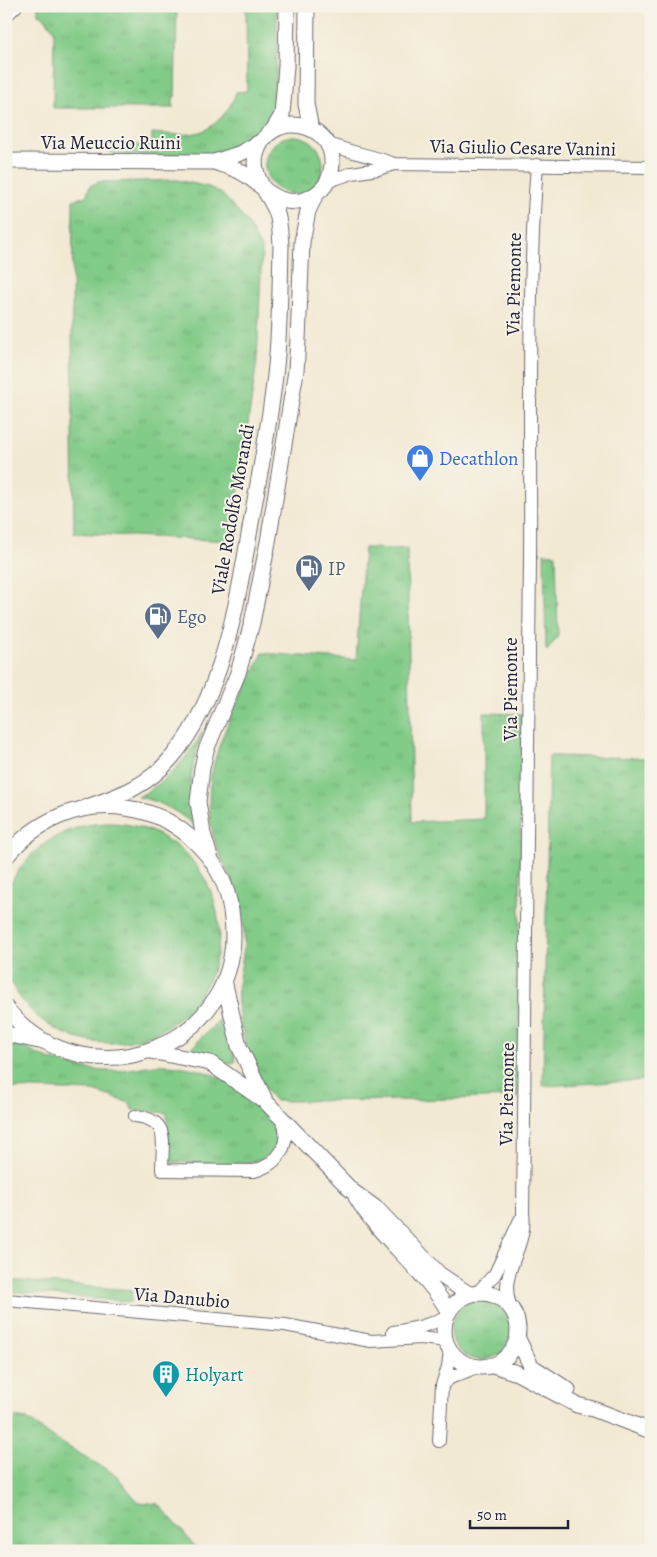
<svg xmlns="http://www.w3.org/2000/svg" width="657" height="1557" viewBox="0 0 657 1557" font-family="Alegreya,serif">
<defs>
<pattern id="grass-tufts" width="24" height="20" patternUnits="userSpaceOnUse" patternTransform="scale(1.25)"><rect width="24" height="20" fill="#82cb88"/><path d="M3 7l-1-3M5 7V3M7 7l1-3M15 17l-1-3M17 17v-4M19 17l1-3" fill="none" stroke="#70ae76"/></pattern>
</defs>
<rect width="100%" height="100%" fill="#f7f3e8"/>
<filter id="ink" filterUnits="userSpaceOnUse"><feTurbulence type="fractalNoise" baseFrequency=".02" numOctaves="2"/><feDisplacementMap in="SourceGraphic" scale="10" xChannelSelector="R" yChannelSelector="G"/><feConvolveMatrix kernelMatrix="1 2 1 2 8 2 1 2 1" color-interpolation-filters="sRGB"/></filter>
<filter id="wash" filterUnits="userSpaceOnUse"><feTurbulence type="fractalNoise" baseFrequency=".0096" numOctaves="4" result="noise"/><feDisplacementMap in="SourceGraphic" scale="20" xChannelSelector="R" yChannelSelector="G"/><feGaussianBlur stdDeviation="1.12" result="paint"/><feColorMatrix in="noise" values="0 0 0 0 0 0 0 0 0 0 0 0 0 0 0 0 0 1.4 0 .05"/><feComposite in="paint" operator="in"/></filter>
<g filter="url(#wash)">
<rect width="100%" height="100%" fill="#f2e9d3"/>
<path fill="url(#grass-tufts)" stroke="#527662" d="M38 6H177L175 97 173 98V108H53L54 30 42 15 38 14Z
M246 6H277L276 108 274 115 256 131 247 144 212 155 113 156 106 148H96V145H152V133C166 134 183 136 196 133 215 129 231 109 236 92L247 91Z
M265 165a29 29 0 1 1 58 0a29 29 0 1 1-58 0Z
M177 180 209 187 222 194 247 222 262 250 257 360 236 510 230 541 74 533 72 319 73 200 86 196 90 186 98 182Z
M364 548 407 549 412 822 484 819V713L522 714 518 1097 414 1100 275 1101C250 1073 235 1022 238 984 239 977 241 969 242 962 245 943 245 924 241 905 236 883 222 864 215 842 210 824 208 805 210 786 214 742 243 693 263 653L356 660Z
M544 553 556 554 558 636 548 650H546Z
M203 731C191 765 186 791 195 826 178 811 161 802 138 797 167 782 187 759 203 731Z
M549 756 651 758V1080L543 1086Z
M-1 933a110 110 0 1 1 220 0a110 110 0 1 1-220 0Z
M225 1013 228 1036 236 1061 230 1064 190 1052C194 1041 217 1025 225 1013Z
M6 1041C22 1045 27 1050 41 1056 61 1064 86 1070 107 1071 124 1072 139 1066 156 1065 174 1064 194 1068 211 1074 224 1079 241 1086 251 1096 266 1110 292 1144 263 1158 243 1168 193 1162 169 1162L167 1113 132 1110 130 1103 94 1091 6 1088Z
M6 1280 132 1290 131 1302 6 1291Z
M451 1330a30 30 0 1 1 60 0a30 30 0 1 1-60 0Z
M6 1416 27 1419 55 1439 116 1475 138 1502 159 1504 199 1551H6Z"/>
</g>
<g filter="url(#ink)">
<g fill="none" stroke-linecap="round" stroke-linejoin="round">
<g stroke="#6b6870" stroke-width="14">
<path id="minor" d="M6 16 16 6
M327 143C349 153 372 155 394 164
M329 181 352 173 378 169 394 164 651 167
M135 1116C171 1120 162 1142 162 1170L254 1171C279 1164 291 1145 283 1119
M477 1293 495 1274 520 1220
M6 1300 285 1325 371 1341 421 1338 446 1341
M510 1306C508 1300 507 1293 507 1286 509 1261 527 1240 523 1213 526 996 528 778 530 560 531 429 527 296 537 165
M393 1332C413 1329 429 1326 447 1316
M442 1385 450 1378 477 1367
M439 1441 442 1385 448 1367 450 1351"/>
</g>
<g stroke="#6b6870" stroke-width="17">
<path id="tertiary" d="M307 6 306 104 311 129
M273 130 282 115 286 66 287 6
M6 161 214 162C222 165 232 167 239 171 256 179 269 198 287 201 300 203 313 198 322 189 329 182 331 174 332 165 335 119 267 109 256 155 251 177 268 192 276 211 280 221 280 234 281 245 280 285 280 326 276 366 271 418 260 471 251 523 238 599 223 697 172 757 147 787 120 795 85 808
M214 162 241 153 262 141
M6 857C35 821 79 801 126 808 159 812 187 830 208 856 222 874 230 896 232 919 247 1045 86 1108 6 1008
M211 860 203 834 198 802 202 768 206 750 238 673 252 623 268 542 296 371 298 340 302 242 308 211 316 194
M224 980 239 1046 265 1100
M6 1034 39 1041
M150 1051 210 1063 266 1102 352 1191 377 1209 439 1274 470 1295
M356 1197C381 1239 424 1269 449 1312
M444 1330a37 37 0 1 1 74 0a37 37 0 1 1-74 0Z
M518 1339 531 1366 568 1390
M493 1365 517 1373 577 1405 593 1409 651 1431"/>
</g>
<use href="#minor" stroke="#fff" stroke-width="12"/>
<use href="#tertiary" stroke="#fff" stroke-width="15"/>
</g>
</g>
<defs>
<g id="shop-pin" transform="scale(1.4375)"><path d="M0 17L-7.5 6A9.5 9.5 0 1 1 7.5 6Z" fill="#3f7fe0" stroke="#f7f3e8"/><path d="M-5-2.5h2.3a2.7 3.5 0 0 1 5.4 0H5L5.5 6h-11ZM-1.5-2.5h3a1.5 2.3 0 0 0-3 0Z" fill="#fff"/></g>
<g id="fuel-pin" transform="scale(1.4375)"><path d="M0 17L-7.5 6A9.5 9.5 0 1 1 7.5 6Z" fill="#5c6f8a" stroke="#f7f3e8"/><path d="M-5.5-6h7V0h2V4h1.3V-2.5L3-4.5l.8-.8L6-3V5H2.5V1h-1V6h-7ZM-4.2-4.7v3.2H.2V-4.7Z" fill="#fff"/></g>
<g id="building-pin" transform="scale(1.4375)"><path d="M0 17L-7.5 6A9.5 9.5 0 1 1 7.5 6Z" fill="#0f9aa8" stroke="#f7f3e8"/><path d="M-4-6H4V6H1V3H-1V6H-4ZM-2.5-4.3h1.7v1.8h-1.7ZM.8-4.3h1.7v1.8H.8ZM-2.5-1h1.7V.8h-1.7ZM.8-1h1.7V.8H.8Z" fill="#fff"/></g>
</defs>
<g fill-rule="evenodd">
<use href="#shop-pin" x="420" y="458"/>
<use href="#fuel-pin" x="309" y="568"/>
<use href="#fuel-pin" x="158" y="616"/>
<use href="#building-pin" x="166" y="1374"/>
</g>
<g text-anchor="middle" stroke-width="4" stroke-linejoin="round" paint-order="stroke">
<g font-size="19" fill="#22223b" stroke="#f7f3e8">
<text x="111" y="149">Via Meuccio Ruini</text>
<text transform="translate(523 147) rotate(1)" y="7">Via Giulio Cesare Vanini</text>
<text transform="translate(513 284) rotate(-89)" y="7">Via Piemonte</text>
<text transform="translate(232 509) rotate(-80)" y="7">Viale Rodolfo Morandi</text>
<text transform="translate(510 689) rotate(-90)" y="7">Via Piemonte</text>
<text transform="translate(506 1094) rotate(-89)" y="7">Via Piemonte</text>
<text transform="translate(182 1297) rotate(5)" y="7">Via Danubio</text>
</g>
<g font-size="19" fill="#366cbe" stroke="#f7f3e8" text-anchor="start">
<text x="439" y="465">Decathlon</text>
</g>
<g font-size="19" fill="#4e5e75" stroke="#f7f3e8" text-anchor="start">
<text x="328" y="575">IP</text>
<text x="177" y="623">Ego</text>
</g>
<g font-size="19" fill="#0d838f" stroke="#f7f3e8" text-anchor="start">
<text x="185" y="1381">Holyart</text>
</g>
</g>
<rect width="657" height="1557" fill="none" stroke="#f7f3e8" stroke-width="25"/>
<path d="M470 1520v8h98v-8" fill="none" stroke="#22223b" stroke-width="2.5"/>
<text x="477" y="1520" font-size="15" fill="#22223b" stroke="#f7f3e8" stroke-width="4" paint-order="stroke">50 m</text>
</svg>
